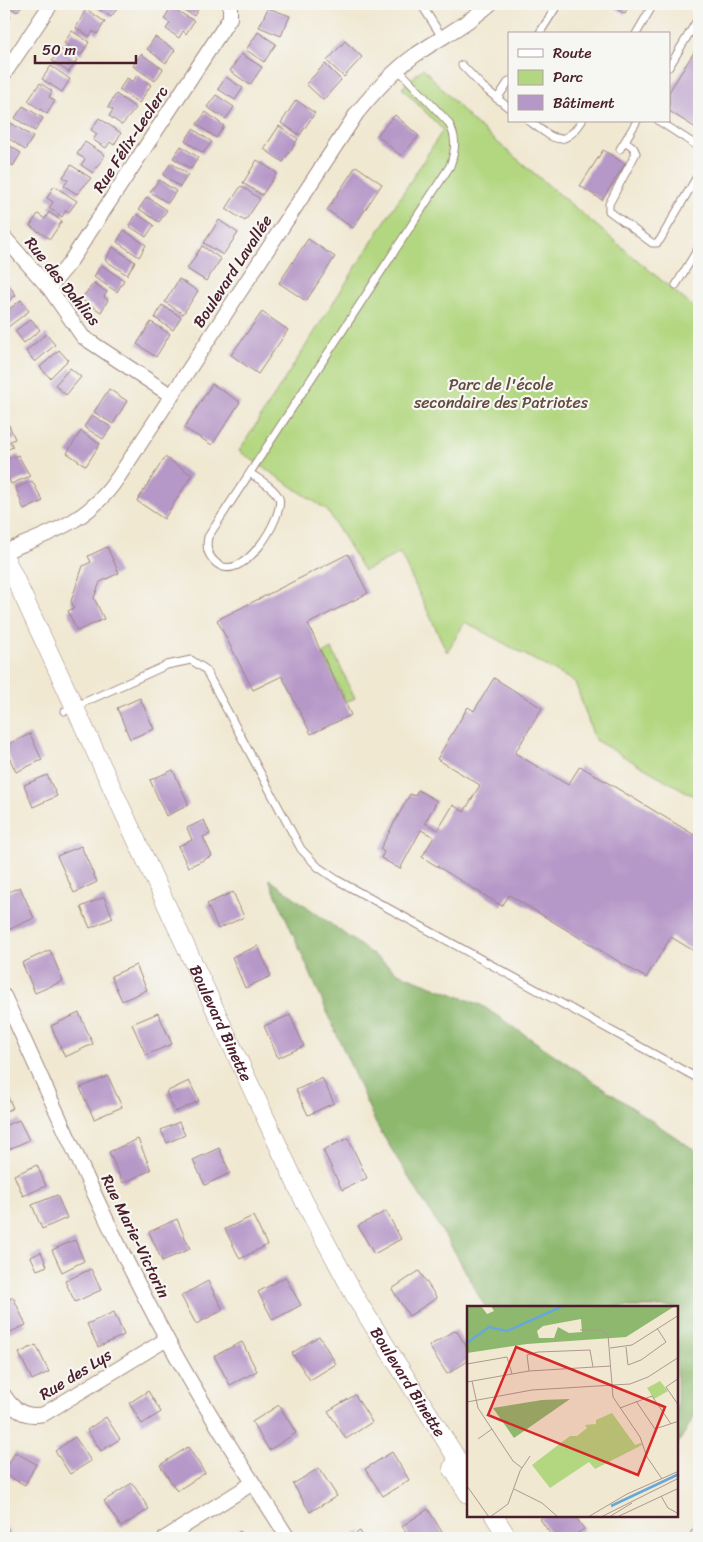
<svg xmlns="http://www.w3.org/2000/svg" width="703" height="1542" viewBox="0 0 703 1542" font-family="Sriracha,sans-serif">
<rect width="100%" height="100%" fill="#f6f6f2"/>
<filter id="ink" filterUnits="userSpaceOnUse"><feTurbulence type="fractalNoise" baseFrequency=".02" numOctaves="2"/><feDisplacementMap in="SourceGraphic" scale="10" xChannelSelector="R" yChannelSelector="G"/><feConvolveMatrix kernelMatrix="1 2 1 2 8 2 1 2 1" color-interpolation-filters="sRGB"/></filter>
<filter id="wash" filterUnits="userSpaceOnUse"><feTurbulence type="fractalNoise" baseFrequency=".0096" numOctaves="4" result="noise"/><feDisplacementMap in="SourceGraphic" scale="20" xChannelSelector="R" yChannelSelector="G"/><feGaussianBlur stdDeviation="1.12" result="paint"/><feColorMatrix in="noise" values="0 0 0 0 0 0 0 0 0 0 0 0 0 0 0 0 0 1.4 0 .05"/><feComposite in="paint" operator="in"/></filter>
<g filter="url(#wash)">
<rect width="100%" height="100%" fill="#f0e8d1"/>
<path fill="#b2d780" stroke="#7e7b56" d="M423 68 472 121 699 312V799L595 740 575 682 465 622 447 652 400 553 364 571 327 510 239 451 443 130 402 88Z
M332 649 355 698 346 702 323 654Z"/>
<path fill="#8db86e" stroke="#6c6c4c" d="M269 879 398 973 481 1005 699 1153V1409L677 1445V1307H485L456 1254 376 1124Z"/>
<g id="blocks">
<path fill="#b698c8" d="M4 4H23L17 12Z
M90 4H116L119 6 111 17Z
M174 4H201L194 16Z
M608 4H630L625 14Z
M171 7 194 21 186 34 183 31 179 38 166 29 170 23 164 19Z
M268 8 290 16 281 36 259 27Z
M86 9 105 22 97 34 93 31 90 36 76 28Z
M4 11 11 16 4 28Z
M72 31 89 42 81 55 64 43Z
M258 32 276 44 264 62 246 50Z
M155 37 175 50 166 63 147 49Z
M345 41 362 57 344 77 327 61Z
M699 44V130L669 111V92Z
M60 49 77 60 69 72 52 61Z
M141 54 163 69 155 81 133 66Z
M241 54 262 67 250 85 230 71Z
M325 64 341 80 323 100 306 84Z
M51 66 70 79 62 92 42 79Z
M137 75 151 85 139 103 119 90 127 78 133 82Z
M226 77 243 88 235 100 218 89Z
M40 83 52 91 49 97 55 101 47 114 28 101Z
M116 94 136 108 122 125 109 116 113 110 108 107Z
M216 95 234 107 226 119 207 107Z
M296 100 315 113 300 135 281 123Z
M23 106 43 118 35 131 15 118Z
M206 112 224 126 216 138 197 124Z
M395 115 419 136 401 156 377 135Z
M99 118 121 133 114 145 110 142 106 148 93 140 97 134 91 130Z
M11 123 33 137 25 150 4 135Z
M279 126 298 139 283 162 264 149Z
M193 129 212 142 203 153 185 141Z
M4 142 21 153 13 166 4 160Z
M85 142 105 155 93 173 81 165 85 159 77 154Z
M181 146 198 157 191 169 173 158Z
M603 150 625 164 602 200 580 186Z
M257 160 277 173 262 195 243 183Z
M171 163 188 174 180 187 163 175Z
M71 165 91 178 77 194 64 186 68 180 63 177Z
M356 166 382 184 353 228 327 210Z
M159 180 176 191 168 203 150 192Z
M54 186 77 201 69 212 66 210 62 217 49 208 53 202 47 198Z
M241 186 260 199 245 221 226 209Z
M147 197 167 210 159 222 139 209Z
M49 212 62 221 50 239 30 226 38 214 45 219Z
M137 214 154 225 146 237 129 226Z
M219 220 238 233 223 255 204 243Z
M124 230 146 245 139 257 117 242Z
M308 239 335 257 306 301 279 283Z
M202 246 221 259 206 281 187 269Z
M113 247 135 262 127 275 105 260Z
M101 265 124 280 117 292 94 277Z
M179 279 198 291 183 314 165 302Z
M7 283 16 295 4 305V286Z
M94 283 107 292 104 297 108 300 101 312 81 299Z
M21 300 29 311 8 327 4 321V313Z
M162 305 181 317 173 330 155 318Z
M262 312 288 330 258 374 231 355Z
M31 319 40 330 24 343 15 331Z
M151 322 170 334 156 357 137 344Z
M46 334 55 345 35 362 26 351Z
M59 350 68 360 50 378 40 367Z
M70 368 81 377 66 395 55 385Z
M212 384 240 402 212 445 184 428Z
M109 389 127 401 113 424 94 412Z
M92 415 111 427 103 439 84 427Z
M9 425 15 439 10 441 13 447 4 451V428Z
M81 431 100 444 86 466 67 453Z
M18 455 30 476 11 484 5 470 7 468 4 461Z
M165 457 192 475 164 519 137 501Z
M32 481 43 501 24 510 16 488Z
M107 547 119 573 100 582 94 598 104 619 77 631 68 611 74 608 71 601 83 566 91 562 88 556Z
M348 554 368 593 308 624 351 715 311 734 282 676 253 690 217 620Z
M494 678 542 708 515 753 568 785 580 766 696 836 699 830V954L671 937 646 978 509 895 502 906 422 857 434 837 421 830 400 869 381 858 384 852 380 849 410 794 415 796 418 790 437 801 425 823 438 830 453 805 464 812 480 785 437 759 468 707 474 711Z
M140 698 154 729 130 739 117 708Z
M30 734 42 760 16 772 4 746Z
M173 770 189 805 166 816 150 780Z
M47 775 57 796 33 807 24 785Z
M204 820 210 834 203 837 212 856 188 867 178 846 192 840 187 828Z
M81 846 97 882 74 893 57 856Z
M20 887 34 918 6 931 4 925V894Z
M233 892 244 917 218 929 207 904Z
M104 897 113 918 90 928 81 907Z
M258 946 271 976 245 988 232 957Z
M50 950 63 981 35 993 22 963Z
M136 965 147 990 122 1001 111 976Z
M79 1013 93 1044 65 1057 51 1026Z
M158 1013 172 1044 146 1055 132 1024Z
M290 1015 304 1046 278 1058 264 1026Z
M108 1076 122 1107 94 1119 80 1088Z
M322 1078 334 1103 308 1115 296 1090Z
M189 1081 199 1101 175 1112 166 1092Z
M4 1088 13 1108 4 1112Z
M19 1120 29 1140 5 1151 4 1126Z
M179 1122 185 1135 167 1143 161 1130Z
M348 1138 367 1178 342 1190 323 1150Z
M138 1139 151 1170 123 1183 109 1152Z
M219 1148 230 1173 205 1185 193 1160Z
M37 1165 46 1186 23 1196 14 1175Z
M57 1195 67 1218 42 1229 32 1205Z
M386 1211 401 1239 374 1254 358 1226Z
M253 1216 267 1245 240 1259 225 1229Z
M177 1219 190 1249 162 1261 149 1232Z
M75 1240 84 1261 62 1272 52 1250Z
M41 1252 47 1266 37 1270 31 1257Z
M91 1269 101 1290 75 1302 65 1281Z
M419 1271 437 1298 409 1316 392 1289Z
M285 1277 301 1305 273 1320 258 1292Z
M208 1281 223 1310 196 1324 181 1296Z
M13 1297 26 1325 8 1333 4 1323V1302Z
M114 1312 124 1335 98 1347 87 1324Z
M456 1330 468 1349V1361L447 1374 429 1346Z
M319 1336 336 1364 310 1380 292 1353Z
M242 1342 257 1371 230 1385 214 1356Z
M36 1345 49 1372 32 1380 19 1353Z
M148 1391 161 1412 142 1424 129 1403Z
M355 1395 372 1422 346 1439 328 1411Z
M279 1405 296 1433 269 1450 252 1422Z
M106 1417 120 1439 101 1451 87 1430Z
M75 1437 91 1461 70 1474 55 1451Z
M188 1447 205 1473 177 1491 160 1465Z
M15 1452 36 1464 25 1485 4 1474Z
M392 1452 409 1480 383 1496 365 1469Z
M319 1468 337 1496 310 1512 293 1484Z
M132 1483 149 1509 121 1527 104 1501Z
M428 1509 445 1537 410 1538 402 1526Z
M544 1516H575L584 1529 570 1538H553L540 1519Z
M699 1520V1538H687Z
M4 1525 10 1534 4 1538Z
M240 1531 245 1538H229Z
M360 1531 364 1538H349Z"/>
</g>
</g>
<g filter="url(#ink)">
<use href="#blocks" fill-opacity="0" stroke="#9d847e" stroke-width="1"/>
<g fill="none" stroke-linecap="round" stroke-linejoin="round">
<g stroke="#9d847e" stroke-width="9">
<path id="service" d="M421 4 442 37
M539 34 558 4
M636 34 650 10
M462 65 483 87 509 108
M669 67 699 17
M497 99 509 81
M529 121C552 137 562 151 582 121
M659 121 699 147
M625 141 633 147 636 153 609 204V211L652 243H657L660 240 699 173
M620 149 637 121
M676 285 699 247
M250 473C259 480 274 487 279 498 285 515 242 588 215 562 207 554 206 547 208 537L450 166C456 149 457 137 448 122L398 69
M65 711 167 665 191 660 205 669 301 849 318 867 337 880 699 1079"/>
</g>
<g stroke="#9d847e" stroke-width="16">
<path id="minor" d="M4 74 51 4
M4 237 49 288 83 337 172 396
M49 288 68 265 230 18V4
M4 552C51 533 90 521 119 476L357 113C374 92 392 72 414 56 439 38 467 25 490 4
M4 996C57 1111 107 1229 168 1341 205 1409 247 1473 288 1538
M4 1395C13 1410 26 1418 44 1414L167 1339
M165 1538 253 1483"/>
</g>
<g stroke="#9d847e" stroke-width="19">
<g id="tertiary">
<path id="s1" d="M4 555 304 1201 357 1300 468 1476"/>
<path d="M452 1468 468 1494"/>
<path d="M494 1516 508 1538"/>
</g>
</g>
<use href="#service" stroke="#fff" stroke-width="7"/>
<use href="#minor" stroke="#fff" stroke-width="14"/>
<use href="#tertiary" stroke="#fff" stroke-width="18"/>
</g>
</g>
<g text-anchor="middle" stroke-width="4.5" stroke-linejoin="round" paint-order="stroke">
<g font-size="16" fill="#4a1f2b" stroke="#f6f6f2">
<text transform="translate(130 139) rotate(-57)" y="6">Rue Félix-Leclerc</text>
<text transform="translate(232 271) rotate(-57)" y="6">Boulevard Lavallée</text>
<text transform="translate(63 281) rotate(51)" y="6">Rue des Dahlias</text>
<text dy="6" stroke="none"><textPath href="#s1" startOffset="516">Boulevard Binette</textPath></text>
<text transform="translate(136 1236) rotate(64)" y="6">Rue Marie-Victorin</text>
<text transform="translate(75 1374) rotate(-32)" y="6">Rue des Lys</text>
<text dy="6" stroke="none"><textPath href="#s1" startOffset="921">Boulevard Binette</textPath></text>
</g>
<g font-size="16" fill="#644d40" stroke="#f6f6f2">
<text x="501" y="390">Parc de l'école<tspan x="501" dy="18">secondaire des Patriotes</tspan></text>
</g>
</g>
<g transform="translate(467 1306)">
<rect width="211" height="211" fill="#f0e8d1"/>
<path d="M193 75 201 85 187 93 180 82ZM145 107 168 139 174 137 175 139 128 163 122 156 83 182 65 159 103 130H110L120 122 118 119 129 118V114Z" fill="#b2d780"/>
<path d="M0 0H14L20 8 27 5 24 0H208L159 31 60 38 0 47ZM114 13 115 26 102 27 91 21 87 32H72L70 25 76 20ZM103 93 47 132 26 102 75 94Z" fill="#8db86e" fill-rule="evenodd"/>
<path fill="none" stroke="#67a8da" stroke-width="2.5" d="M0 37 22 21 40 25 96 0M144 200 212 168"/>
<path fill="none" stroke="#ae988f" stroke-width="1" d="M113 24H135L141 29 146 91 173 131 180 151 195 173M159 41 161 59 174 54 199 36 190 22M143 42 165 39 212 9M0 58 40 51 45 68M62 65 60 49 71 46 123 44 126 61M212 72 199 81 212 100M5 75 11 102 46 155 55 162M0 76 62 65 144 60M169 95 188 123 212 115M0 96 65 84 163 78 181 71 212 51M153 102 185 90 204 118M11 133 25 123M0 180 22 211M47 183 75 197 91 211M194 190 201 202 212 208M23 211 41 198 53 165 63 150M121 211 160 188 212 165M134 211 212 172M142 211 165 197M150 211 212 182"/>
<path fill="#d62828" fill-opacity="0.15" stroke="#d62828" stroke-width="2.5" d="M49 41 198 101 171 169 21 109Z"/>
<rect width="211" height="211" fill="none" stroke="#4a1f2b" stroke-width="2.5"/>
</g>
<rect width="703" height="1542" fill="none" stroke="#f6f6f2" stroke-width="20"/>
<rect x="508" y="32" width="162" height="90" fill="#f6f6f2" stroke="#b1a0a2"/>
<rect x="518" y="49" width="25" height="8" fill="#ffffff" stroke="#b1a0a2"/>
<text x="553" y="58" font-size="15" fill="#4a1f2b">Route</text>
<rect x="518" y="70" width="25" height="15" fill="#b2d780" stroke="#b1a0a2"/>
<text x="553" y="82" font-size="15" fill="#4a1f2b">Parc</text>
<rect x="518" y="95" width="25" height="15" fill="#b698c8" stroke="#b1a0a2"/>
<text x="553" y="108" font-size="15" fill="#4a1f2b">Bâtiment</text>
<path d="M35 55v8h101v-8" fill="none" stroke="#4a1f2b" stroke-width="2.5"/>
<text x="42" y="55" font-size="15" fill="#4a1f2b" stroke="#f6f6f2" stroke-width="4" paint-order="stroke">50 m</text>
</svg>
